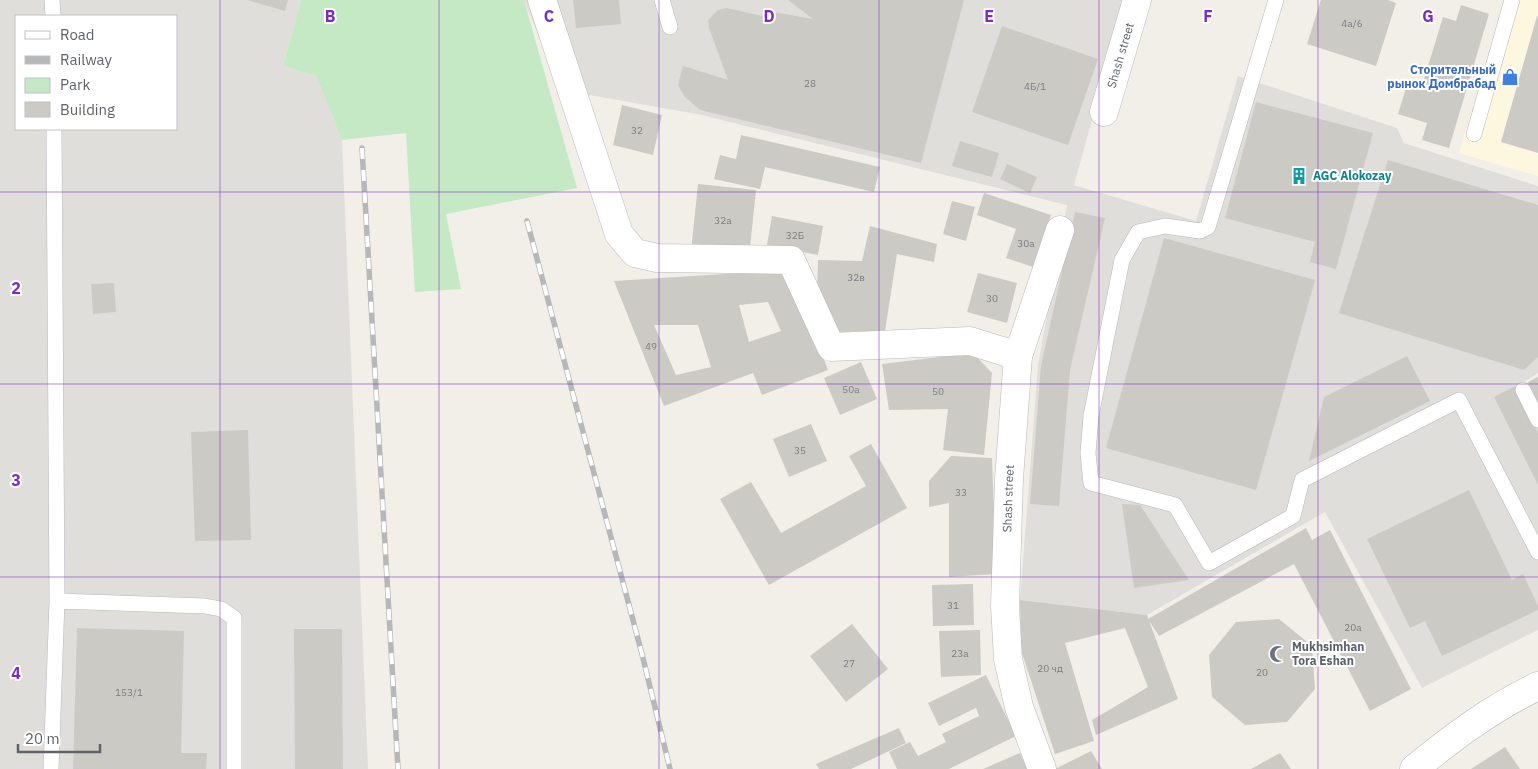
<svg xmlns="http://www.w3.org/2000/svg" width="1538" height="769" viewBox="0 0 1538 769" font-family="'IBM Plex Sans',sans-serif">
<rect width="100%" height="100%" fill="#f1efe8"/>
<path fill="#fef7e0" d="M1506 0H1538V176L1459 153Z"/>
<path fill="#e0deda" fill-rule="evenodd" d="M0 0H301L283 66 316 76 342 140 368 769H0ZM16 16H176V129H16Z
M524 0H1125L1074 185 1196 221 1238 76 1397 128 1404 143 1538 186V373L1517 387 1538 428V630L1422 688 1325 512 1147 615 1020 600 1038 365 1067 205 697 114 561 90Z"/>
<path fill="#c5e8c5" d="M301 0H524L577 188 446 214 461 289 415 292 406 133 342 140 316 76 283 66Z"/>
<path fill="#cccac5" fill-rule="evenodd" d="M247 0H288L285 11Z
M573 0H619L621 24 576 28Z
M788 0H964L921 163 700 110 685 97 678 85 683 66 728 80 709 28 708 20 718 10 727 8 766 17 768 11 813 19Z
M1321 0H1388L1396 3 1376 66 1307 44Z
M1461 5 1489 14 1449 148 1422 140 1427 123 1398 114 1407 85 1421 89 1443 17 1456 21Z
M1537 16H1538V153L1501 142Z
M1002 26 1098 59 1068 145 972 112Z
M1256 102 1373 133 1336 269 1310 262 1315 242 1225 218Z
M622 105 662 115 653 155 613 145Z
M741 135 880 167 874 192 765 167 760 189 714 179 720 155 736 159Z
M960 141 999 153 992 177 952 166Z
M1388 160 1538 205V357L1524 370 1339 313Z
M1007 164 1037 177 1030 193 1000 179Z
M698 184 756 190 749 257 691 251Z
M984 193 1051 215 1033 267 1006 258 1016 229 977 215Z
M952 201 975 207 966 241 943 234Z
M1075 212 1105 218 1070 370 1059 506 1030 504 1041 366Z
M772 216 823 226 818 255 767 245Z
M870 226 937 244 934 262 897 254 885 331 832 332 817 292 818 260 862 261Z
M1164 238 1315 280 1256 490 1106 448Z
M789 270 828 370 762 395 753 373 664 406 614 281ZM768 302 781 331 749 342 739 305ZM654 325H698L711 367 676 375Z
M978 273 1017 283 1007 323 967 312Z
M114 283 116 312 93 314 91 284Z
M973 353 992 373 984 455 943 450 948 409 889 410 882 364Z
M1407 356 1430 401 1309 461 1324 397Z
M861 362 877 399 840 415 824 378Z
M1538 377V404L1528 382Z
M1515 386 1538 433V485L1494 397Z
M811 424 827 461 789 477 773 439Z
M248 430 251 540 195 541 191 432Z
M871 444 907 508 769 585 720 499 751 482 781 533 866 486 849 456Z
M951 456 992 458 996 574 949 577V503L929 507V481Z
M1469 490 1512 580 1523 574 1538 606V610L1442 656 1425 621 1410 628 1367 539Z
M1122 504 1140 505 1189 580 1134 588Z
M1306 528 1312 540 1330 530 1411 689 1370 711 1294 564 1159 636 1148 619Z
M973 584 974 625 933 626 932 585Z
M1020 600 1147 615 1178 699 1096 735 1092 720 1148 687 1125 628 1065 643 1094 741 1055 754 1021 650Z
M1279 619 1312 646 1315 689 1287 722 1245 725 1212 697 1209 655 1236 622Z
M852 624 888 669 846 702 810 656Z
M77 628 184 631 181 753H207L206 769H73Z
M294 629H342L343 769H295Z
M980 630 981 675 941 677 939 631Z
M986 675 1016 736 949 769H897L889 752 910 742 918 756 946 742 942 734 979 716 976 708 939 726 928 703Z
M899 728 906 743 851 769H819L816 764Z
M1505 747 1520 769H1471Z
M1091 751 1102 769H1055Z
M1020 753 1027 769H983Z
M1280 753 1291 769H1251Z"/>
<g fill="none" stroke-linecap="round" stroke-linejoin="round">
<g stroke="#b5b8bc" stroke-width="16">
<path id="service" d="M52 0 53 16
M662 0 670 27
M1276 0 1208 227 1200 231 1165 226 1138 232 1122 260 1091 416 1088 453 1091 483 1175 505 1209 563 1293 516 1302 480 1459 400 1538 552
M54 129 57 601 205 606 221 609 234 618V769
M1474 134 1512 0
M1523 390 1538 420
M51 769 57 601"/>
</g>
<g stroke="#b5b8bc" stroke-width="29">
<g id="minor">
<path d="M542 0 619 234 635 253 657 258 791 260 831 347 970 341 1018 356"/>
<path id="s1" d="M1104 112 1137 0"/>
<path id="s2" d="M1042 769 1019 707 1008 659 1005 606 1009 479 1018 356 1060 230"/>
<path d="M1414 769C1453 737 1492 708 1538 686"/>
</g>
</g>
<use href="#service" stroke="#fff" stroke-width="15"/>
<use href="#minor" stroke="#fff" stroke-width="28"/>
<g stroke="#b6b7b8" stroke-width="5.5">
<path id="rail" d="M362 148 398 769
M527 221 642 654 670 769"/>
</g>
<use href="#rail" stroke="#fff" stroke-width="4" stroke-dasharray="11" stroke-linecap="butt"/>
</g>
<path fill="none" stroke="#7b2cbf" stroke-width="1" stroke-opacity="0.55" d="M220 0V769M439 0V769M659 0V769M879 0V769M1099 0V769M1318 0V769M0 192H1538M0 384H1538M0 577H1538"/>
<defs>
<g id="shop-bare" transform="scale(1.35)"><path d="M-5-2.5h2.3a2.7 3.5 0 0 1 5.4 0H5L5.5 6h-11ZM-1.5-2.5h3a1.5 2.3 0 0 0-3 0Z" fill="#3f7fe0" stroke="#fff" stroke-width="2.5" paint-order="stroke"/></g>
<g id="building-bare" transform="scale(1.35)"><path d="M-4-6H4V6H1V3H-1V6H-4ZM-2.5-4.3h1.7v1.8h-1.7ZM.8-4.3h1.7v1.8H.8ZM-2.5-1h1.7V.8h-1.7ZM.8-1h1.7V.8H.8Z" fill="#0f9aa8" stroke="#fff" stroke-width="2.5" paint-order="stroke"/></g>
<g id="mosque-bare" transform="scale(1.35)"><path d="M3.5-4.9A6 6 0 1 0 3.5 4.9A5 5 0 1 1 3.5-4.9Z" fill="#6b7280" stroke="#fff" stroke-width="2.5" paint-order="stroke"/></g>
</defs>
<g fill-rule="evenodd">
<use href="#shop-bare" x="1510" y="77"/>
<use href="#building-bare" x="1299" y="176"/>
<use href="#mosque-bare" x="1278" y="654"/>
</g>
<g text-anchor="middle" stroke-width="4" stroke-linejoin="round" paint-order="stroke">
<g font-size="10" fill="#7a7d7f">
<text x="1352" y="27">4a/6</text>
<text x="810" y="87">28</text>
<text x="1035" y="90">4Б/1</text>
<text x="637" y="134">32</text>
<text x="723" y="224">32а</text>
<text x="795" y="239">32Б</text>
<text x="1026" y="247">30а</text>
<text x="856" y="281">32в</text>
<text x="992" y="302">30</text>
<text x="651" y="350">49</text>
<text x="851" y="393">50а</text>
<text x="938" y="395">50</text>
<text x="800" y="454">35</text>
<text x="961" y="496">33</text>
<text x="953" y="609">31</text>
<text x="1353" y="631">20a</text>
<text x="960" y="657">23а</text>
<text x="849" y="667">27</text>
<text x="1050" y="672">20 чд</text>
<text x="1262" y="676">20</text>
<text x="129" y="696">153/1</text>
</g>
<g font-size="12" fill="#5f6368" stroke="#fff">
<text dy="4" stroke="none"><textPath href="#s1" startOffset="59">Shash street</textPath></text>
<text dy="4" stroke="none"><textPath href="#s2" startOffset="276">Shash street</textPath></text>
</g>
<g font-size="12" font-weight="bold" fill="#366cbe" stroke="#fff" text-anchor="end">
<text x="1496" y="74">Сторительный<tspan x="1496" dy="14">рынок Домбрабад</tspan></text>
</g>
<g font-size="12" font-weight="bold" fill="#0d838f" stroke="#fff" text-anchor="start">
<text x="1313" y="180">AGC Alokozay</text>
</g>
<g font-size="12" font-weight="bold" fill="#5b616d" stroke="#fff" text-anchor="start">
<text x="1292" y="651">Mukhsimhan<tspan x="1292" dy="14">Tora Eshan</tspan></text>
</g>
</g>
<g font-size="16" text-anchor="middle" font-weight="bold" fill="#7b2cbf" stroke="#fff" stroke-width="4" stroke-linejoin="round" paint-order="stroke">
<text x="330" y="22">B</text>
<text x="549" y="22">C</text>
<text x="769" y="22">D</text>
<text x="989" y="22">E</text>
<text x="1208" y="22">F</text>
<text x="1428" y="22">G</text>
<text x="16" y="294">2</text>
<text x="16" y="486">3</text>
<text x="16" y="679">4</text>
</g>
<rect x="15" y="15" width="162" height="115" fill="#ffffff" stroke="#bfc1c3"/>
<rect x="25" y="31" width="25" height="8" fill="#ffffff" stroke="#bfc1c3"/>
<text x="60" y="40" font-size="15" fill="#5f6368">Road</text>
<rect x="25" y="56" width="25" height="8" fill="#b6b7b8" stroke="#bfc1c3"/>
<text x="60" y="65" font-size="15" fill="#5f6368">Railway</text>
<rect x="25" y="78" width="25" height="15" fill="#c5e8c5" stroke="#bfc1c3"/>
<text x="60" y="90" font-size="15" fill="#5f6368">Park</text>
<rect x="25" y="102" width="25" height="15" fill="#cccac5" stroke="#bfc1c3"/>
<text x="60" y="115" font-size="15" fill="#5f6368">Building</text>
<path d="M18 744v8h82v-8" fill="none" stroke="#5f6368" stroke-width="2.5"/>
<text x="25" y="744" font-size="15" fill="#5f6368" stroke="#ffffff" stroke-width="4" paint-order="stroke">20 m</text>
</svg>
